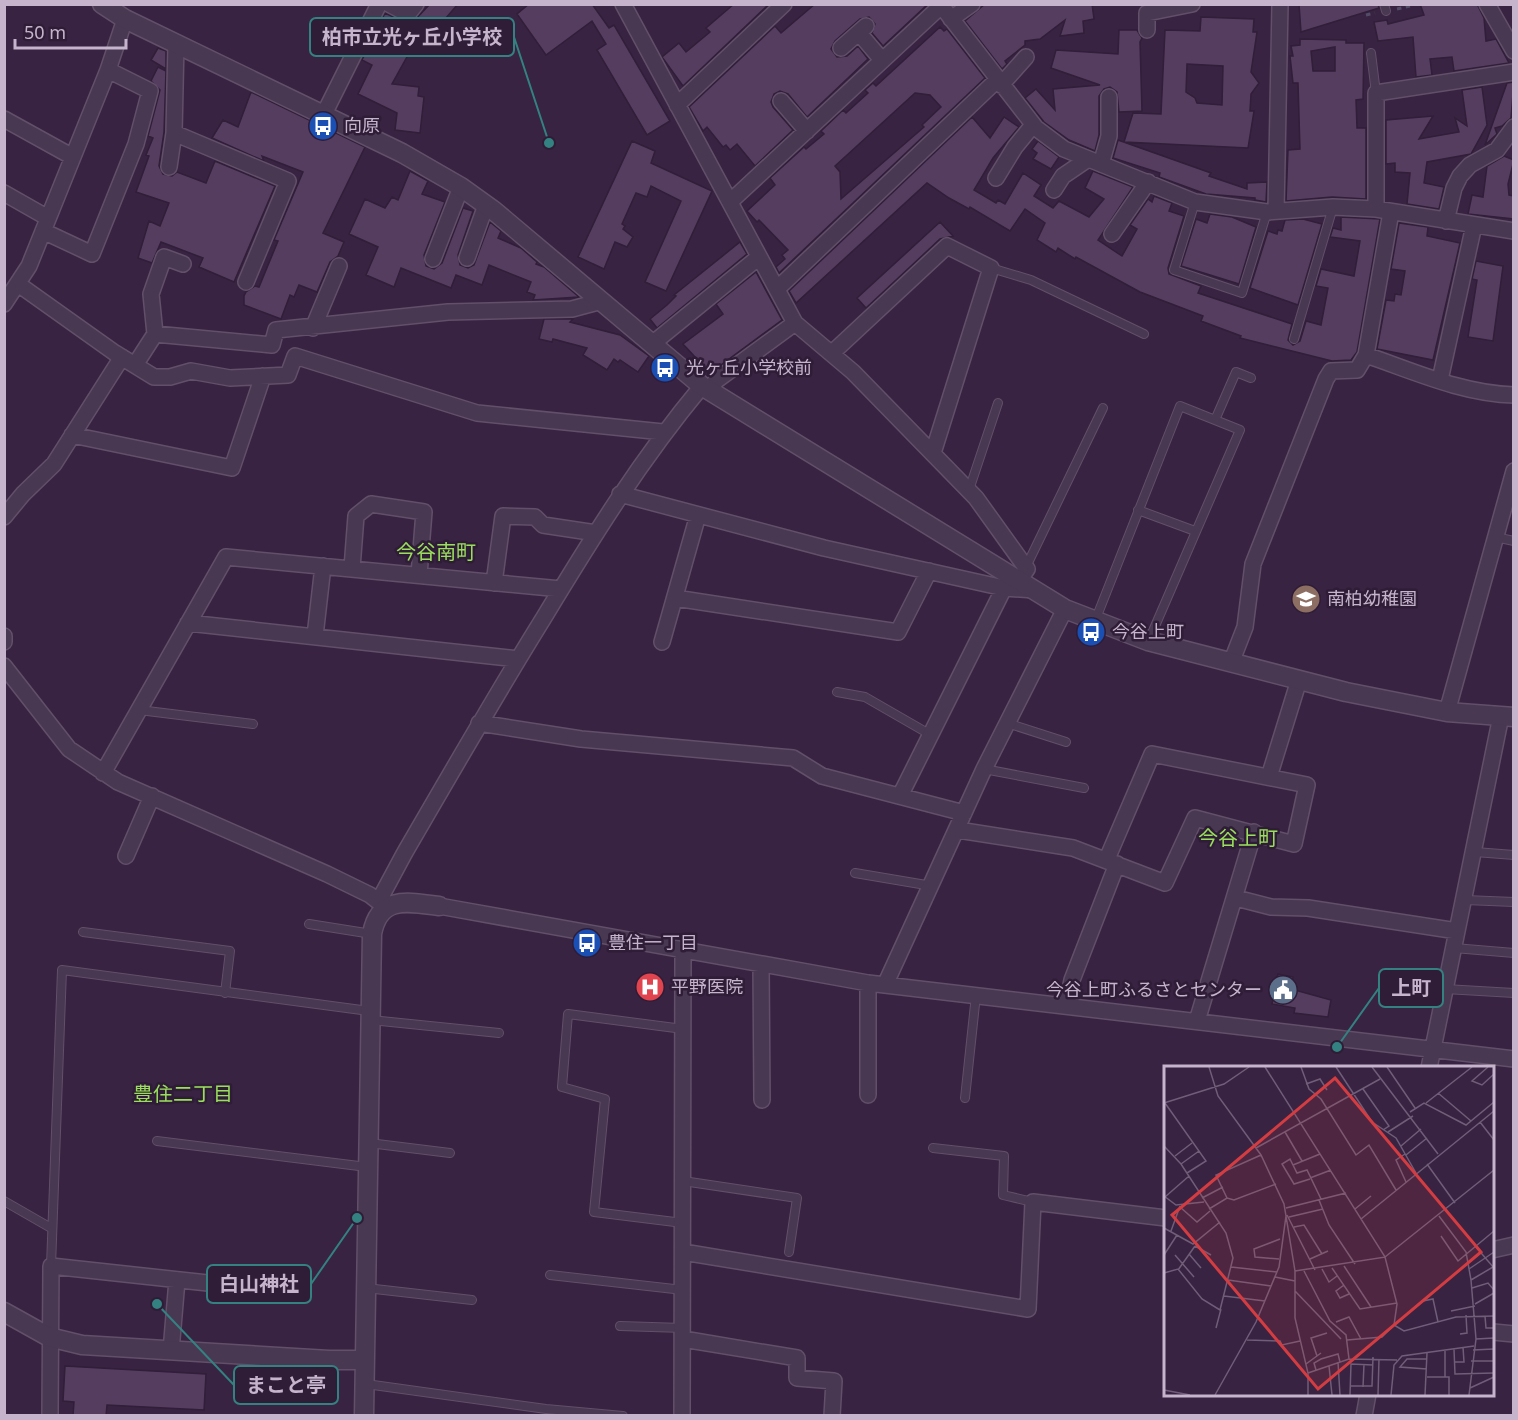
<svg xmlns="http://www.w3.org/2000/svg" width="1518" height="1420" viewBox="0 0 1518 1420" font-family="'Noto Sans','Noto Sans JP',sans-serif">
<rect width="100%" height="100%" fill="#382342"/>
<path fill="#553d60" stroke="#311e39" stroke-width="1.5" fill-rule="evenodd" d="M430 4H458L445 19 460 28 450 45 423 28 392 84 419 87 418 96 424 97 420 133 395 130 397 113 358 94 372 65 362 60 385 13 408 24 415 20Z
M529 4H592L609 28 614 25 670 121 647 135 597 50 606 44 592 21 546 55 517 14Z
M734 4H769L683 86 662 57 679 43 686 52 710 32 706 28Z
M815 4H928L883 46 872 33 875 24 869 17 860 19 835 41 831 49 837 57 847 56 858 46 868 59 807 117 788 94 780 91 774 94 771 102 773 107 793 130 755 166 737 144 730 150 726 145 723 147 707 127 703 131 689 107 775 26 781 33Z
M985 4H1092L1094 19 1083 21 1084 33 1060 36 1065 20 1040 39 1025 41V45L1005 61 1007 64 1002 69 965 21Z
M1299 4H1378L1379 8 1301 32Z
M1420 4H1477L1484 18 1486 41 1496 39 1509 63 1454 71 1452 57 1430 59 1432 75 1416 77 1413 37 1378 41 1374 22 1387 20 1388 24 1424 15Z
M1201 17 1254 19 1253 32H1257L1251 72 1259 83 1251 94 1250 111H1254L1248 148 1124 142 1133 113 1161 114 1165 30 1200 31ZM1187 64 1223 66 1222 105 1197 103 1195 98 1186 92Z
M940 27 944 31 947 29 985 78 779 273 776 267 785 259 782 255 788 250 759 220 757 222 747 211 775 185 770 178 804 147 806 149 824 134 821 131 843 110 846 113 868 93 865 90 873 83 876 86ZM915 93 930 95 941 107 922 125 924 127 841 199 840 172 835 166Z
M1119 30H1137L1142 38 1140 42 1142 111 1119 112 1117 92 1110 87 1104 89 1099 96V135L1095 151 1069 140 1044 122 1025 98 1036 89 1055 110 1053 89 1100 85 1051 68 1056 50 1118 54Z
M1300 39 1346 40V43H1364L1363 99 1356 100 1357 128H1366V199L1332 197 1286 201 1288 150 1300 149 1298 83H1293L1290 56H1293L1291 46 1300 45ZM1335 47V71H1313L1311 51Z
M158 48 166 51V69L151 60Z
M158 67 166 71 164 132 159 166 163 174 172 176 177 172 206 183 215 161 275 186 234 282 199 267 203 258 161 242 152 263 138 258 149 221 160 226 169 203 136 192 149 156 146 155 153 138 148 136 160 90 151 81Z
M1514 82 1511 118 1502 126 1495 128 1497 134 1485 145 1507 83Z
M1482 87 1487 125 1471 154 1427 162 1424 183 1444 187 1439 209 1407 204 1410 173 1395 172V163L1386 164V120L1433 116 1419 139 1459 132 1455 118 1467 126 1462 90Z
M251 92 365 147 323 233 344 242 338 256 330 262 317 292 299 285 294 297 290 295 281 319 244 305V296L246 292 255 286 259 287 278 241 274 240 303 172 262 156 264 161 212 138 223 120 238 127Z
M972 117 990 138 1004 117 1019 127 993 158 974 190 996 203 998 200 1005 204 1023 173 1041 185 1034 196 1053 208 1059 201 1089 217 1104 199 1085 188 1093 171 1133 187 1098 240 1122 256 1137 229 1130 225 1148 199 1152 202 1154 196 1172 203 1169 211 1184 216 1168 268 1169 274 1201 286 1198 293 1292 324 1288 340 1293 345 1300 341 1306 321 1321 325 1328 288 1316 286 1321 269 1354 276 1360 241 1330 237 1333 228 1341 230V217L1380 219 1357 352 1351 360 1332 361 1240 338 1241 336 1201 321 1203 316 1140 292 1076 257 1075 259 1058 248 1056 252 1037 240 1045 223 1025 209 1010 231 970 207 969 209 949 198 927 183 796 303 789 291Z
M1118 140 1211 173 1209 176 1247 189V183L1267 182 1266 202 1255 200V198L1206 194 1159 177 1160 173 1113 158Z
M632 141 655 151 651 163 712 191 666 291 645 282 681 201 651 186 647 197 636 193 622 224 625 226 623 229 633 237 627 247 615 242 604 269 578 257Z
M1038 141 1059 157 1051 169 1033 159 1037 153 1032 149Z
M1504 156 1514 160 1508 184 1509 195 1514 196V219L1468 214 1472 195 1483 197 1487 166Z
M410 171 428 181 422 194 445 202 424 255 426 266 434 269 442 263 463 208 473 211 458 255 460 265 468 268 474 265 490 222 501 231 498 238 521 248 537 262 536 264 544 267 579 297 533 300 535 295 527 292 531 282 489 265 482 285 456 275 451 288 401 268 394 287 366 275 378 247 349 234 365 199 385 208 392 197 398 200Z
M1210 214 1232 217 1256 227 1239 284 1181 266 1196 219 1207 223Z
M1303 219 1322 224 1298 305 1250 288 1268 231 1277 234 1278 230 1282 231 1285 220Z
M940 222 953 236 940 239 866 308 857 298Z
M1399 223 1428 227 1427 236 1460 243 1433 360 1377 349 1386 300 1394 301 1395 294 1401 295 1405 271 1391 269Z
M740 242 747 254 657 328 650 319 667 305 676 296 674 295Z
M1476 261 1503 266 1493 341 1468 337 1477 280 1472 279Z
M756 272 782 320 710 373 683 344 723 314 716 304Z
M544 319H573L570 322 620 335 649 356 638 372 620 360 618 362 614 359 607 370 583 355 587 348 553 339 552 342 539 339Z
M1278 974 1293 977 1291 989 1331 1000 1328 1017 1294 1013 1295 1008 1272 1004Z
M65 1366 206 1374 204 1410 107 1405 106 1416H73L74 1402 63 1401Z"/>
<g fill="none" stroke-linecap="round" stroke-linejoin="round">
<g stroke="#624f69" stroke-width="10">
<path id="service" d="M1384 4 1386 11
M1371 53 1376 93
M1195 202 1174 270 1242 293 1267 212
M991 268 1031 280 1144 334
M1294 339 1333 207
M1215 420 1236 372 1251 378
M969 490 998 403
M1138 510 1195 531
M1495 537 1514 541
M1026 567 1103 408
M1095 621 1180 406 1240 430 1149 640
M837 692 865 697 931 735
M139 710 253 724
M1007 723 1066 742
M984 769 1084 788
M1475 852 1514 855
M855 873 932 886
M1465 900 1514 902
M309 924 372 934
M83 932 230 951 225 993
M1454 948 1514 953
M1445 989 1514 993
M371 1020 499 1033
M965 1098 976 995
M157 1141 367 1167
M369 1143 450 1153
M933 1148 1004 1156 1003 1195 1033 1202
M683 1181 797 1198 789 1252
M4 1201 51 1228
M683 1223 594 1212 605 1099 562 1087 568 1014 683 1029
M51 1266 62 970 369 1011
M550 1275 683 1290
M366 1288 472 1300
M620 1326 683 1328
M366 1384 546 1409 623 1416"/>
</g>
<g stroke="#624f69" stroke-width="18">
<path id="minor" d="M389 4 408 14 416 4
M623 4 795 323 853 372 976 498 1027 569 1020 579
M940 4 1036 128 1064 149 1195 202 1267 212 1333 207 1376 209 1514 231
M1487 4 1514 51
M951 19 972 4
M1147 30V13L1192 4
M859 33 882 60
M841 48 866 26
M1001 85 1026 57
M781 101 807 131
M677 105 784 4
M323 116 379 4
M4 119 71 156
M174 133 288 181 246 282
M1101 164 1109 136V97
M169 167 174 133 176 43
M996 178 1015 147 1033 125
M1054 190 1063 176 1088 159
M4 193 48 218
M731 201 941 6
M1376 209V93L1514 72
M1276 211 1280 4
M1446 221 1454 188 1460 176 1470 165 1497 150 1514 127
M43 231 92 254 136 144 150 91 108 70
M1112 234 1148 182
M467 258 486 205
M433 259 461 187
M18 284 115 353 154 377H170L191 371 230 378 288 375 295 356 477 413 663 432
M777 289 997 80
M4 304 29 266 108 70 125 19
M313 328 339 266
M155 334 272 345 276 330 448 312 572 309 602 301
M652 344 759 257
M832 353 947 246 991 268 933 453
M1366 355C1413 371 1463 394 1514 395
M135 365 155 334 151 294 164 257 183 264
M1440 380 1474 225
M708 390 717 380 795 323
M72 435 232 468 263 376
M620 494 824 548 1004 588 1035 590
M4 517 23 494 54 464 122 357
M352 568 356 516 371 504 424 512 419 575
M494 583 503 516 535 517 543 525 596 533
M675 598 898 632 929 571
M188 623 518 659
M4 636V642
M315 636 323 566
M662 642 698 515
M1231 663 1245 627 1253 564 1326 379 1331 371 1357 370 1366 355 1391 212
M4 666 69 749 118 782 327 874 370 895 385 907
M1447 712 1514 471
M479 723 581 739 793 758 822 776 964 813
M103 773 226 557 561 589
M1269 777 1299 680
M900 796 1004 588
M958 830 1073 848 1165 883 1195 818 1294 844 1307 785 1152 754 1107 859
M126 856 152 796
M1236 898 1271 907 1308 908 1457 931
M439 906 868 983 1514 1059
M385 907 382 895 404 854C450 775 495 696 543 619 592 538 641 459 702 386
M761 965 762 1100
M885 985 984 769 1065 609
M1067 1004 1072 980 1117 864
M1197 1021 1254 832
M1429 1068 1501 716
M868 1095V983
M1492 1250 1514 1245
M683 1252 1028 1309 1033 1202 1166 1218
M1493 1332 1514 1334
M683 1339 797 1358V1378L834 1381 832 1416
M171 1351 177 1280
M50 1416 51 1266 254 1288
M682 1416 683 951
M1364 1416 1368 1394"/>
</g>
<g stroke="#624f69" stroke-width="21">
<path id="tertiary" d="M102 4 125 19 402 153 461 187 493 210 702 386 1065 609 1148 641 1346 692 1447 712 1514 717
M4 1312 49 1337 82 1345 329 1360H364
M364 1416 372 934C379 895 408 902 439 906"/>
</g>
<path stroke="#534c69" stroke-width="3" stroke-dasharray="4.5 4.5" stroke-linecap="butt" d="M1397 9 1410 6
M1366 15 1375 13"/>
<use href="#service" stroke="#493852" stroke-width="8"/>
<use href="#minor" stroke="#493852" stroke-width="15"/>
<use href="#tertiary" stroke="#493852" stroke-width="18"/>
</g>
<defs>
<g id="bus-disc" transform="scale(1.5)"><circle r="9.5" fill="#1a4fb4" stroke="#2f1c37"/><path d="M-5-6H5V4H4V6H2V4H-2V6H-4V4H-5ZM-3.5-4V0h7V-4ZM-3.5 1.2v1.5H-2V1.2ZM2 1.2v1.5H3.5V1.2Z" fill="#fff"/></g>
<g id="school-disc" transform="scale(1.5)"><circle r="9.5" fill="#8d6e63" stroke="#2f1c37"/><path d="M0-5L7-2L0 1L-7-2ZM-4 1L0 2.5L4 1V4Q0 6-4 4Z" fill="#fff"/></g>
<g id="hospital-disc" transform="scale(1.5)"><circle r="9.5" fill="#e0444e" stroke="#2f1c37"/><path d="M-5-5h3v3.5h4V-5h3V5h-3V1.5h-4V5h-3Z" fill="#fff"/></g>
<g id="civic-disc" transform="scale(1.5)"><circle r="9.5" fill="#5c6f8a" stroke="#2f1c37"/><path d="M-.6-6.5H3V-4.5H.6V-3L4-1V1h2V6H-6V1h2V-1L-.6-3ZM-1.2 2.5V6h2.4V2.5Z" fill="#fff"/></g>
</defs>
<g fill-rule="evenodd">
<use href="#bus-disc" x="323" y="126"/>
<use href="#bus-disc" x="665" y="368"/>
<use href="#school-disc" x="1306" y="599"/>
<use href="#bus-disc" x="1091" y="632"/>
<use href="#bus-disc" x="587" y="943"/>
<use href="#hospital-disc" x="650" y="987"/>
<use href="#civic-disc" x="1283" y="990"/>
</g>
<g text-anchor="middle" stroke-width="5" stroke-linejoin="round" paint-order="stroke">
<g font-size="18" fill="#c5b4cc" stroke="#2f1c37" text-anchor="start">
<text x="344" y="132">向原</text>
<text x="686" y="374">光ヶ丘小学校前</text>
<text x="1327" y="605">南柏幼稚園</text>
<text x="1112" y="638">今谷上町</text>
<text x="608" y="949">豊住一丁目</text>
<text x="671" y="993">平野医院</text>
<text x="1262" y="996" text-anchor="end">今谷上町ふるさとセンター</text>
</g>
<g font-size="20" fill="#9adf5c" stroke="#2f1c37">
<text x="436" y="559">今谷南町</text>
<text x="1238" y="845">今谷上町</text>
<text x="183" y="1101">豊住二丁目</text>
</g>
</g>
<g transform="translate(1164 1066)">
<rect width="330" height="330" fill="#382342"/>
<path fill="none" stroke="#705d79" stroke-width="1.5" d="M45 1 54 30 97 89 120 138 131 205V252L144 307V329M101 1 221 191 330 104M137 1 145 23 157 33 192 89 205 79 232 124M172 1 208 56 232 72 252 107M208 1 274 88M223 1 251 42M324 1 308 15 318 19 330 8M142 18 156 13 163 24M199 23 225 60 219 64M274 27 307 55M0 37 60 18 85 1M1 37 42 95 23 107M262 37 308 1M246 46 260 37 302 59 330 36M316 56 330 74M121 66 138 95M224 66 249 50M0 80 17 98 62 167 69 192 56 244 38 233 14 203 0 207M237 80 257 63M92 82 216 13M241 88 232 94 242 116M242 89 263 72M11 90 28 77M17 98 35 85M263 98 291 137M129 99 156 88M146 112 167 104M146 113 130 118 118 98 126 93 133 107 143 104 157 133M0 130 12 139 40 136M1 131 25 110M38 132 59 121M63 132 52 109 97 89M155 134 165 159 191 198M16 141 33 156 46 145M122 142 182 127M45 143 63 132 70 134 112 118M191 143 207 130M123 149 151 204M275 150 302 186 307 214 312 273 305 329M125 151 159 143M197 153 330 45M130 161 140 159 158 188M0 162 29 178 56 156M7 165 16 140M277 170 294 195 330 165M31 180 47 189M312 181 330 202M25 188 37 202M0 189 13 169M11 189 30 211M115 193 91 191 90 183 116 173M146 193 164 185M180 200 207 241M67 201 113 206M168 202 196 243 233 237M158 203 165 216 173 210M305 203 330 186M14 204 31 180M131 205 221 191 233 238 230 259 218 271 183 274M140 205 166 255 182 269 185 293M111 211 131 215M64 214 107 220M307 214 329 201M180 219 172 225 176 232 185 228M308 222 324 217 330 224M131 225 177 273M60 230 101 235M259 235 269 233 274 256M311 238 330 227M287 245 311 240M321 250 322 262H330M172 256 185 251 197 273M230 259 240 265 292 251 330 250M52 262 57 243M296 268 303 267 302 249M312 273 330 272M83 274 116 275 118 279 136 275M290 283 291 308 330 307M309 284 330 283M281 285V311M153 290 147 272 163 267M307 295H330M174 296 176 329M291 296H300L299 281M142 298 157 287M165 300 168 329M263 303 236 301 243 293H263M152 304 150 297 157 293 174 288 176 296M144 307 185 293 233 294M263 311H285V329M187 320H208L209 291M199 321 200 298M306 322 330 311M0 324 26 329M51 329 92 256 115 201 122 150M186 329 187 298 209 299M214 329 215 293M227 329 230 299 238 290 310 280M261 329 263 287"/>
<path fill="#d33d41" fill-opacity="0.15" stroke="#d33d41" stroke-width="3" d="M171 12 317 186 154 323 8 149Z"/>
<rect width="330" height="330" fill="none" stroke="#c5b4cc" stroke-width="3"/>
</g>
<path fill="none" stroke="#338281" stroke-width="2" d="M549 143L514 37M1337 1047L1379 988M357 1218L311 1284M157 1304L234 1385"/>
<g fill="#338281" stroke="#2f1c37" stroke-width="2">
<circle cx="549" cy="143" r="6"/>
<circle cx="1337" cy="1047" r="6"/>
<circle cx="357" cy="1218" r="6"/>
<circle cx="157" cy="1304" r="6"/>
</g>
<g fill="#2f1c37" stroke="#338281" stroke-width="2">
<rect x="310" y="18" width="204" height="38" rx="6"/>
<rect x="1379" y="969" width="64" height="38" rx="6"/>
<rect x="207" y="1265" width="104" height="38" rx="6"/>
<rect x="234" y="1366" width="104" height="38" rx="6"/>
</g>
<g font-size="20" text-anchor="middle" font-weight="bold" fill="#c5b4cc">
<text x="412" y="44">柏市立光ヶ丘小学校</text>
<text x="1411" y="995">上町</text>
<text x="259" y="1291">白山神社</text>
<text x="286" y="1392">まこと亭</text>
</g>
<rect width="1518" height="1420" fill="none" stroke="#c5b4cc" stroke-width="12"/>
<path d="M15 39v9h111v-9" fill="none" stroke="#c5b4cc" stroke-width="3"/>
<text x="24" y="39" font-size="18" fill="#c5b4cc" stroke="#2f1c37" stroke-width="4.5" paint-order="stroke">50 m</text>
</svg>
